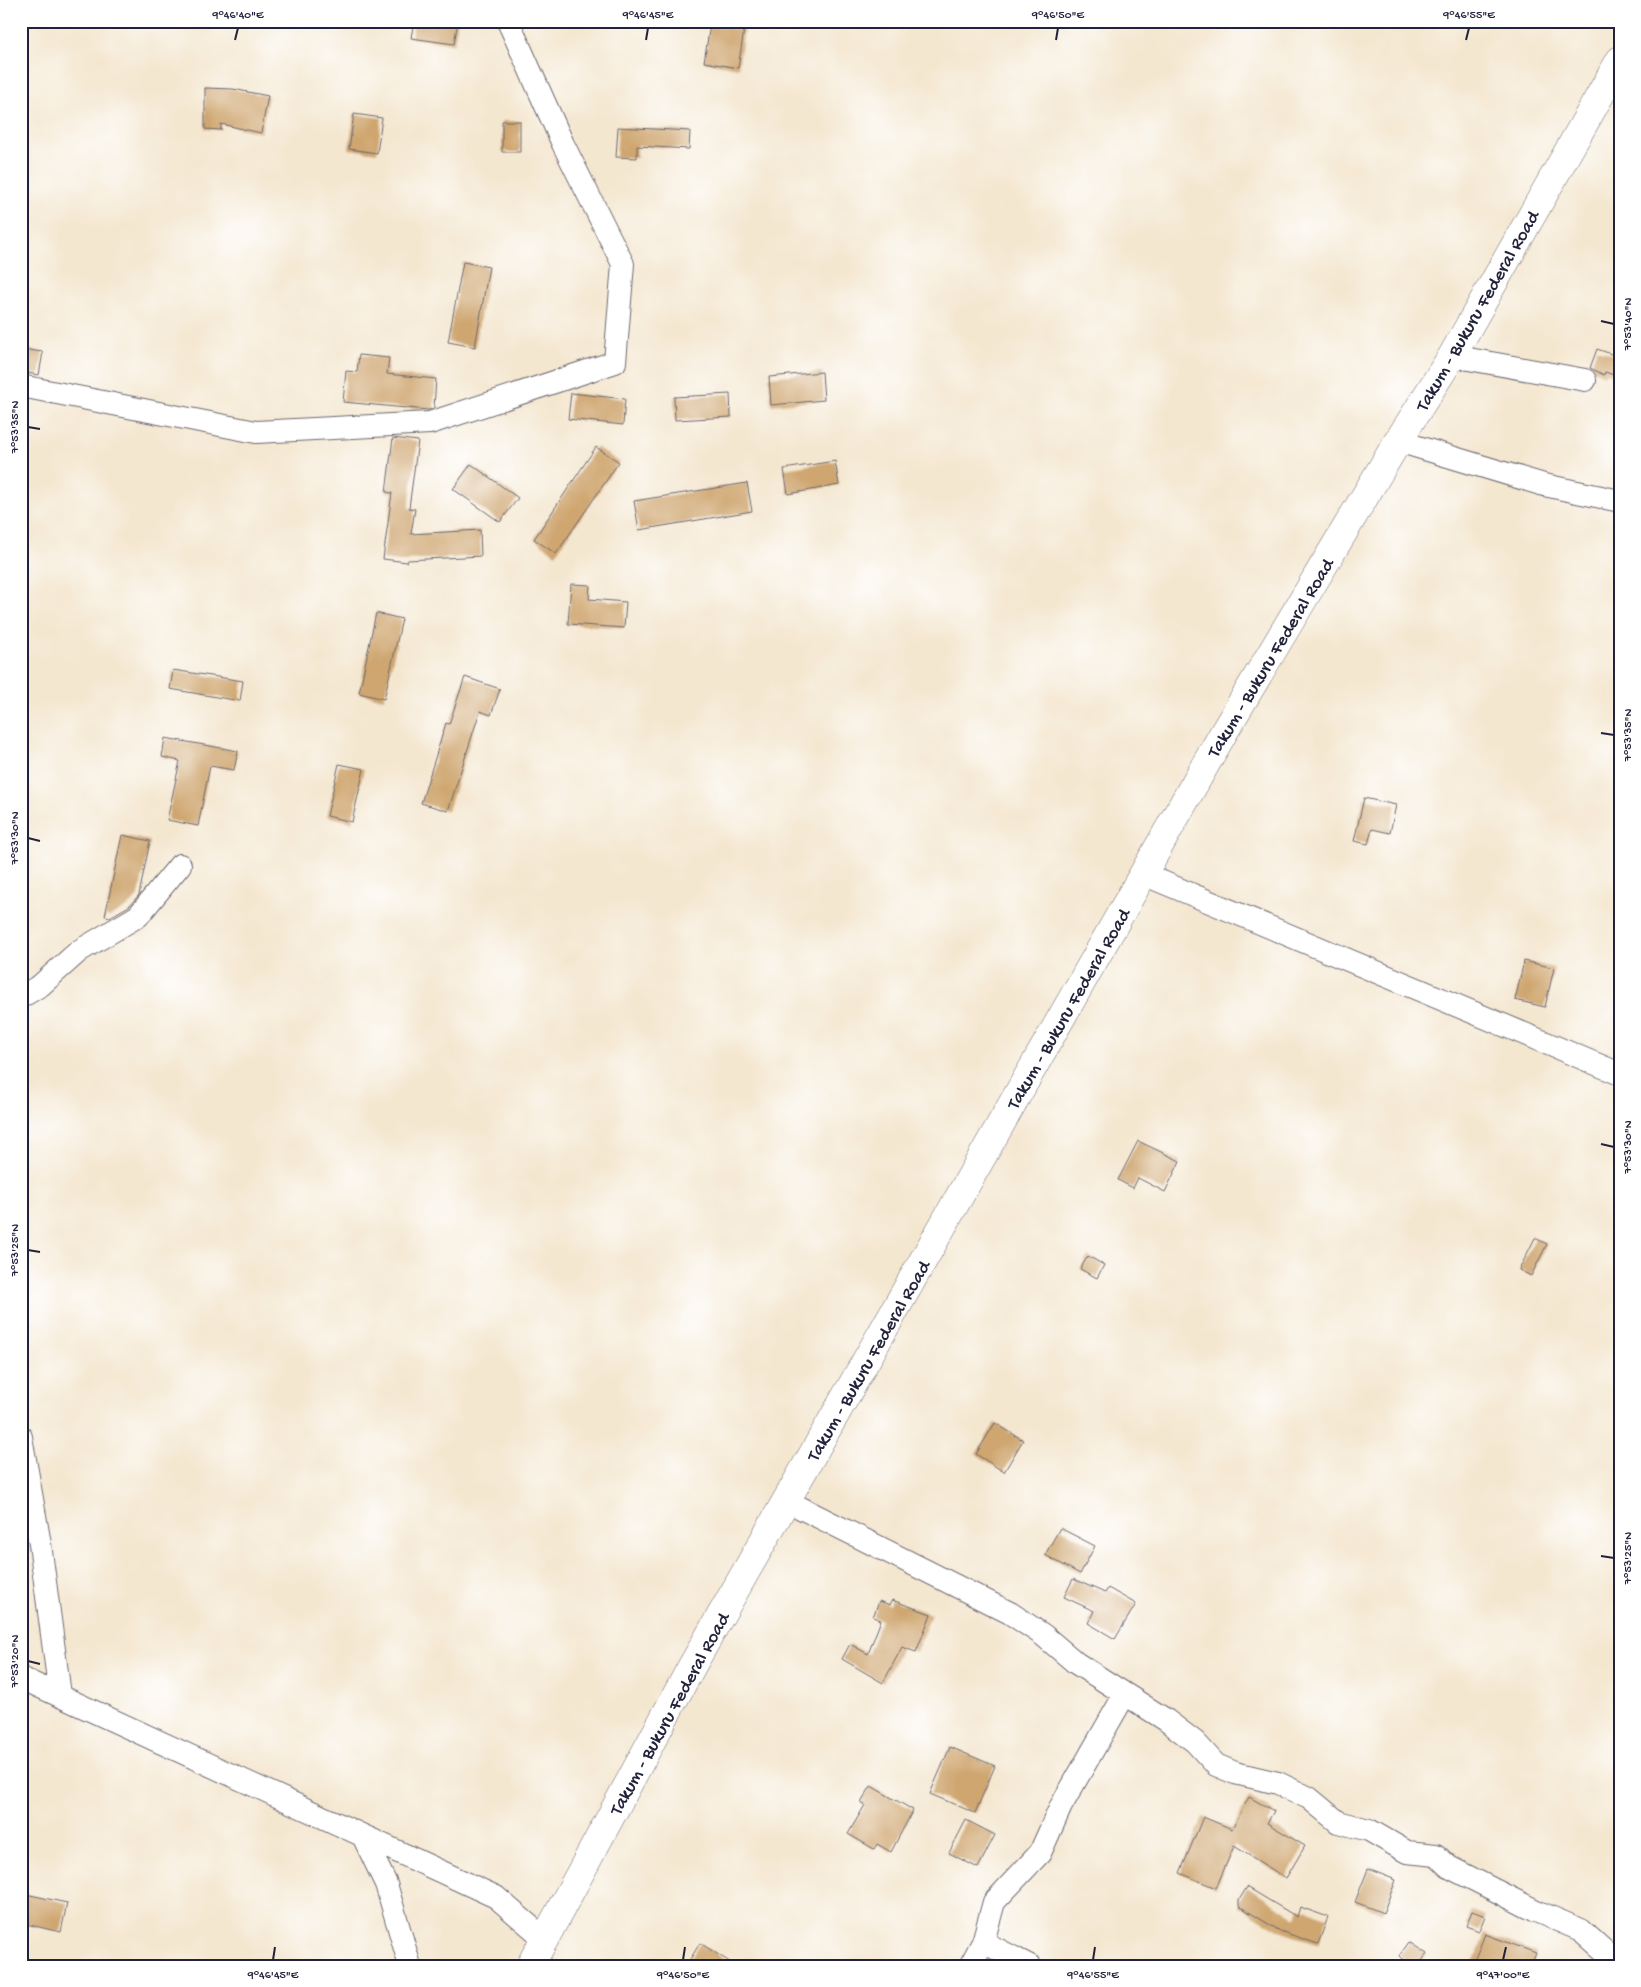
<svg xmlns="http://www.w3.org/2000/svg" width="1641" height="1987" viewBox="0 0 1641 1987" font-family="'Gochi Hand',sans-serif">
<rect width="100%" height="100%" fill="#fff"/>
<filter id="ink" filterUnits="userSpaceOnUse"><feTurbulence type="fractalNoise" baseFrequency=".02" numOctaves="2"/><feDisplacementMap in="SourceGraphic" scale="10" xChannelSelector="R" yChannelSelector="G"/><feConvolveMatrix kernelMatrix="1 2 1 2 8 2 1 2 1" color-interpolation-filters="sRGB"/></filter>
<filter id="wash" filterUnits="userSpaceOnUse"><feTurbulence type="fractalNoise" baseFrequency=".0096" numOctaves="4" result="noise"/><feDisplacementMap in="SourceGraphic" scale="20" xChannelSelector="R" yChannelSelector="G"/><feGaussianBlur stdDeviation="1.12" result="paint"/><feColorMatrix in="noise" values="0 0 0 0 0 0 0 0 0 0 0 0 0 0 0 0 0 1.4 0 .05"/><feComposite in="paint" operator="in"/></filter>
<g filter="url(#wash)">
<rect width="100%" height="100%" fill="#f4e7d0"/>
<g id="blocks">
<path fill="#cfa66f" d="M414 21H458L454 44 411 38Z
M710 25 744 30 738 68 704 62Z
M205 88 233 89 268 96 261 133 221 124V130L205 129Z
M354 114 382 118 377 153 349 149Z
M502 121H520V152H502Z
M618 127 690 131 689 149 637 146V158L616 157Z
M463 262 489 267 475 347 448 342Z
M21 349 43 352 39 375 21 372Z
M1597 349 1620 357V377L1605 372 1604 375 1590 368Z
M359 355 389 358 387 374 436 379 434 408 428 410 343 402 346 371 357 372Z
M822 372 824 400 771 405 769 377Z
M571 393 625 399 623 425 568 419Z
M730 394 731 417 675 420 674 397Z
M393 438 418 441 409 508 415 509 411 534 480 530 481 556 408 560 407 562 383 559 392 493 386 492Z
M596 447 619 462 556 554 534 539Z
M835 461 839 485 788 494 784 469Z
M471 464 518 498 500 522 453 489Z
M747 483 752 511 639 530 634 501Z
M571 584 590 585 589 599 626 602 624 628 568 624Z
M376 613 402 619 384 699 359 693Z
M173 670 243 681 240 701 170 689Z
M465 677 500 689 491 715 480 711 448 811 421 803 446 723 449 724Z
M165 738 238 751 234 770 210 766 198 826 167 820 180 761 162 757Z
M339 764 364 769 352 822 327 816Z
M1364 798 1396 805 1390 833 1372 829 1368 844 1354 841Z
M122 835 150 841 139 895 129 906 110 917 105 916Z
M1524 961 1554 968 1545 1007 1515 1000Z
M1138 1141 1180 1161 1165 1192 1138 1178 1133 1188 1118 1180Z
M1535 1238 1547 1244 1531 1276 1519 1270Z
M1088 1256 1104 1265 1097 1278 1080 1269Z
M995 1423 1023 1440 1004 1472 976 1454Z
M1060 1528 1095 1546 1080 1574 1045 1555Z
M1073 1579 1105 1593 1108 1588 1136 1604 1115 1639 1088 1623 1094 1611 1064 1597Z
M892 1600 931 1614 916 1652 902 1647 883 1683 842 1659 850 1644 868 1654 881 1620 873 1617 879 1601 890 1605Z
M950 1747 995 1766 975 1813 930 1794Z
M871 1786 913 1810 891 1852 877 1844 874 1849 848 1834 865 1805 861 1803Z
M1249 1797 1274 1811 1267 1823 1305 1846 1286 1878 1234 1846 1216 1888 1180 1873 1203 1817 1232 1829Z
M966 1820 995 1835 978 1868 949 1853Z
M1368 1869 1396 1880 1383 1913 1355 1902Z
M1247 1887 1297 1917 1300 1907 1328 1917 1318 1944 1280 1931 1239 1906V1900Z
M21 1893 67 1903 61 1932 21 1923Z
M1472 1911 1485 1916 1479 1931 1466 1926Z
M1485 1934 1536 1953 1531 1966H1472Z
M1409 1942 1427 1954 1418 1966H1413L1399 1956Z
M700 1943 736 1966H686Z"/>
</g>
</g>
<g filter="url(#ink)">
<use href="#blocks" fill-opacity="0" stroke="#6c676f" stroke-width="1"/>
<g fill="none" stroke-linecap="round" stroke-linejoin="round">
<g stroke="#6c676f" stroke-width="24">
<path id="minor" d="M1452 356 1585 380
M21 386 256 432 430 423 615 362 623 264 563 144 508 21
M1398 441 1544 485 1620 501
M1143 874 1620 1074
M21 997 41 985 79 951 138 916 180 865
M21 1437 40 1544 60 1695
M787 1501 1010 1613 1043 1635 1076 1663 1166 1720 1195 1742 1216 1765 1235 1773 1278 1783 1309 1798 1338 1822 1369 1830 1407 1852 1436 1855 1449 1867 1536 1911 1581 1930 1620 1965
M21 1678 496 1897 545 1939
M363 1836 386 1884 410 1966
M983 1942 1030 1966
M970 1966 983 1942 994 1902 1040 1853 1061 1806 1125 1694"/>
</g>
<g stroke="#6c676f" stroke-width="29">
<path id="major" d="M530 1966 692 1666 1224 732 1398 441 1452 356 1620 60"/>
</g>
<use href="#minor" stroke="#fff" stroke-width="22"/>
<use href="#major" stroke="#fff" stroke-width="28"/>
</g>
</g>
<path fill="none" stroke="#22223b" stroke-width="2" d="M235 40 238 28M646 40 648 28M1056 40 1058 28M1466 40 1469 28M1601 321 1614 324M28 427 40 429M1601 733 1614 735M28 838 40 841M1601 1144 1614 1147M28 1250 40 1252M1601 1556 1614 1558M28 1661 40 1664M273 1960 275 1947M683 1960 685 1947M1093 1960 1095 1947M1503 1960 1506 1947"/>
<g text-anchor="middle" stroke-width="4" stroke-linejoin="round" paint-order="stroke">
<g font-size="19" fill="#22223b" stroke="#fff">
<text transform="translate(1476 310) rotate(-60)" y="7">Takum - Bukuru Federal Road</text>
<text transform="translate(1269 657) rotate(-59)" y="7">Takum - Bukuru Federal Road</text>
<text transform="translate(1067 1008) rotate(-60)" y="7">Takum - Bukuru Federal Road</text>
<text transform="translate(867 1360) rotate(-60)" y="7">Takum - Bukuru Federal Road</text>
<text transform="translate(668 1713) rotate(-61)" y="7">Takum - Bukuru Federal Road</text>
</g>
</g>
<rect width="1641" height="1987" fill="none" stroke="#fff" stroke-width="55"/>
<rect x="28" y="28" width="1586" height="1932" fill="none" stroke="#22223b" stroke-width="2"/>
<g font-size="12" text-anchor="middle" fill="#22223b">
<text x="238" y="18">9°46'40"E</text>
<text x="648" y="18">9°46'45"E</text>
<text x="1058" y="18">9°46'50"E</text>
<text x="1469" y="18">9°46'55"E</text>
<text transform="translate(1627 324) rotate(-90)" y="4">7°53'40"N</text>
<text transform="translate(14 427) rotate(-90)" y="4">7°53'35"N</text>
<text transform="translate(1627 735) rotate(-90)" y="4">7°53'35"N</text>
<text transform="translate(14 838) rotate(-90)" y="4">7°53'30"N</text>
<text transform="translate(1627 1147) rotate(-90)" y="4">7°53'30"N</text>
<text transform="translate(14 1250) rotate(-90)" y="4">7°53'25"N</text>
<text transform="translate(1627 1558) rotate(-90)" y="4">7°53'25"N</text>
<text transform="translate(14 1661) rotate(-90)" y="4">7°53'20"N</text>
<text x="273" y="1978">9°46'45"E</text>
<text x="683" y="1978">9°46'50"E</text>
<text x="1093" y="1978">9°46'55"E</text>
<text x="1503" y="1978">9°47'00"E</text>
</g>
</svg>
